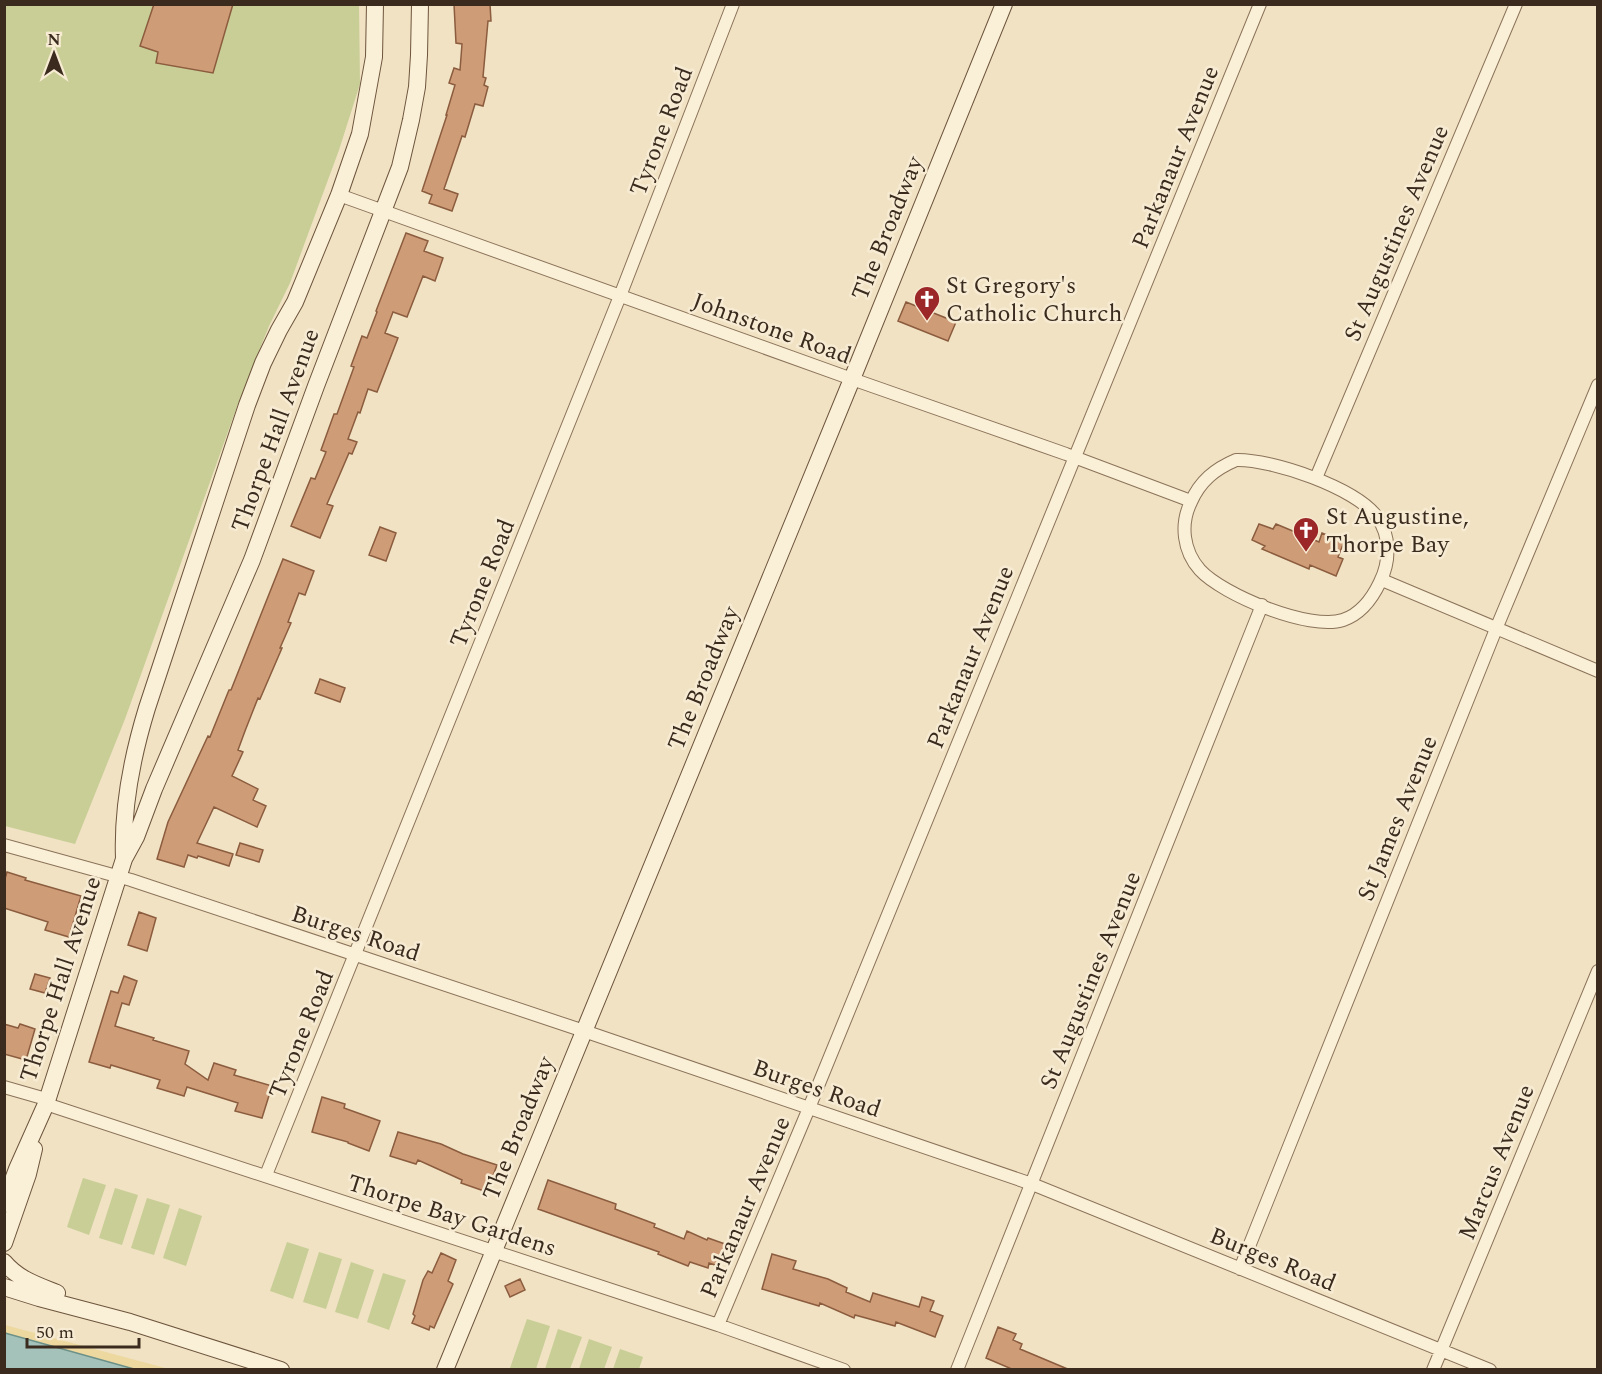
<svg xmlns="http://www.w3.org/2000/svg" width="1602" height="1374" viewBox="0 0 1602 1374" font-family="Spectral,serif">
<rect width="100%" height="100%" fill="#f0e2c3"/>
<path fill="#c8ce96" d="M359 4 360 84 339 150 290 283 269 326 239 401 125 719 75 844 5 826 4 5Z
M83 1178 106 1185 89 1235 67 1227Z
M115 1188 138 1195 122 1245 99 1238Z
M147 1198 170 1205 154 1255 131 1248Z
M179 1208 202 1216 186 1266 163 1258Z
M287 1242 309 1249 293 1299 270 1291Z
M319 1252 342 1259 326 1309 303 1302Z
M351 1262 374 1270 358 1319 335 1312Z
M383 1273 406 1280 389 1330 367 1322Z
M527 1319 550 1326 536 1369H514L510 1368Z
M558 1329 582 1337 570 1369H545Z
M589 1339 612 1347 604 1369H579Z
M620 1349 643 1357 639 1369H613Z"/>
<path fill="#edd89f" d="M5 1325 169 1369H5Z"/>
<path fill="#a5c2ba" stroke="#6c9188" stroke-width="1.5" d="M4 1333H5L134 1369H5Z"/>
<path fill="#cf9c78" stroke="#8b5c3e" stroke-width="1.5" d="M154 4H233L213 73 156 63 158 52 140 46Z
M454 4H490L491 21H488L483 77 486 78 484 85 488 87 483 106 475 104 465 137 462 136 444 189 458 194 452 211 429 203 432 195 422 191 447 115H446L455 85 449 83 454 68 460 70 462 44 456 43Z
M406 233 428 241 424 251 443 258 435 281 423 276 407 317 393 312 385 333 398 338 377 392 368 389 360 413 358 412 348 439 357 442 352 454 349 453 327 504 333 506 320 538 291 526 311 478 315 479 326 452 321 450 334 414H337L354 367 351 366 362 336 367 338 377 312 376 311Z
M906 302 956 322 948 341 898 321Z
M1259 524 1273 529 1276 524 1319 542 1322 533 1344 542 1338 557 1343 559 1336 576 1310 565 1309 569 1262 549 1265 546 1252 540Z
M380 527 396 533 386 561 369 555Z
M283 559 314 571 305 595 299 593 288 622 291 623 280 648H282L260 699 258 698 245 731 238 750 243 752 232 776 258 789 253 800 266 806 257 827 214 807 197 843 233 854 229 866 198 856 197 858 188 855 184 867 157 859 168 822 208 736 210 737 229 690H231Z
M320 679 345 688 340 702 315 693Z
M240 843 263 850 259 862 236 855Z
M7 872 26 878 25 880 81 896 69 937 45 930 48 922 4 908V882Z
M139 912 156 918 147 951 128 945Z
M35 974 50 978 45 993 30 989Z
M124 976 137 981 129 1005 122 1003 115 1026 154 1038 153 1040 189 1051 185 1064 208 1080 214 1063 236 1070 234 1075 272 1086 262 1118 235 1111 238 1103 187 1087 184 1096 157 1088 160 1080 111 1065 110 1068 89 1062 111 991 118 993Z
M4 1024 18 1028 20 1024 35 1029 26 1060 4 1054Z
M322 1097 345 1104 344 1108 380 1121 369 1151 348 1143V1142L312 1132Z
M398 1132 441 1144 463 1154 497 1165 487 1192 461 1183 462 1180 418 1160 416 1164 390 1156Z
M548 1180 616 1204 615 1209 655 1224 654 1227 684 1239 687 1231 707 1240 708 1238 725 1244 718 1266 709 1263 708 1268 690 1262 688 1266 658 1254 659 1252 538 1209Z
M441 1253 456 1260 448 1281 453 1284 434 1328 430 1326 429 1330 412 1323 415 1316 413 1314 423 1280 428 1271 432 1273Z
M772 1254 796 1261 793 1269 828 1279 847 1288 846 1292 870 1302 873 1293 919 1307 922 1297 934 1301 930 1311 943 1316 935 1337 896 1322 895 1326 855 1315 854 1318 820 1303 819 1306 762 1289Z
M520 1279 525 1290 510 1297 505 1286Z
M998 1327 1016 1334 1013 1340 1022 1344 1020 1349 1070 1370H1014L986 1358Z"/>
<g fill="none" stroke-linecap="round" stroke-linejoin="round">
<g stroke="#8b7359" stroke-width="14">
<path id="street" d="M339 195 852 379 1066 454 1191 501
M1236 460C1272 459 1356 488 1377 517 1391 536 1390 562 1380 582 1372 599 1361 614 1343 620 1310 631 1223 595 1200 570 1183 551 1180 524 1191 502 1200 481 1215 469 1236 460Z
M1316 478 1516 4
M1382 580 1598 671
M4 845 131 880 584 1031 1032 1184 1490 1370
M4 1087 46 1099
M46 1104 718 1325 844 1370
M266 1175 620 296 733 4
M1240 1269 1496 629 1598 385
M718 1325 809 1108 1260 4
M957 1370 1262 605
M1433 1370 1598 971"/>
</g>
<g stroke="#6d543c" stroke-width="18">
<path id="secondary" d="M124 858C122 807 132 757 147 708L247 405 263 363 279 330 295 302 339 195 360 134 374 57 375 4
M4 1204 17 1169 46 1104 124 859 136 837 154 789 252 560 316 386 400 167 411 120 417 87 419 55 420 4
M4 1243 28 1174 34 1149
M4 1262C18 1279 37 1285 57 1293
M4 1287 39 1298 130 1322 281 1370
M445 1370 852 379 1004 4"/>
</g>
<use href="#street" stroke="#faefd7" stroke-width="12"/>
<use href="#secondary" stroke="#faefd7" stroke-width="16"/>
</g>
<defs>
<g id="church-pin" transform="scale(1.35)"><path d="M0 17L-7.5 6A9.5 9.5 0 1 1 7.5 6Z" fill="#9c2728" stroke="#f7ecd3"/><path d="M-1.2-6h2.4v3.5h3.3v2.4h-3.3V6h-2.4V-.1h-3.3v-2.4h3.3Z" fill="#fff"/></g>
</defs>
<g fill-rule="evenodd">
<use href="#church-pin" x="927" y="299"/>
<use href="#church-pin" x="1306" y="530"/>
</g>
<g text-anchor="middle" stroke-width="5" stroke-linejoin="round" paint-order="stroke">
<g font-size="24" fill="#3a2b1e" stroke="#f7ecd3">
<text transform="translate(661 131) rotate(-69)" y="8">Tyrone Road</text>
<text transform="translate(1175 157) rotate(-68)" y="8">Parkanaur Avenue</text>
<text transform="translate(887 228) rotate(-68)" y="8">The Broadway</text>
<text transform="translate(1396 233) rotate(-67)" y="8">St Augustines Avenue</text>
<text transform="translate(772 328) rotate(20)" y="8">Johnstone Road</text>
<text transform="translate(275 430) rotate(-70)" y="8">Thorpe Hall Avenue</text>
<text transform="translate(482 583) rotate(-68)" y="8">Tyrone Road</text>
<text transform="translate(970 657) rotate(-68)" y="8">Parkanaur Avenue</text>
<text transform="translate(703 678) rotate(-68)" y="8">The Broadway</text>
<text transform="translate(1397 818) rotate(-68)" y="8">St James Avenue</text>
<text transform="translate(356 933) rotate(18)" y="8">Burges Road</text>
<text transform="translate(60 979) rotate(-72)" y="8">Thorpe Hall Avenue</text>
<text transform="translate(1090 980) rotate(-68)" y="8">St Augustines Avenue</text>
<text transform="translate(301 1034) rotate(-68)" y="8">Tyrone Road</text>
<text transform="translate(817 1088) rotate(19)" y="8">Burges Road</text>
<text transform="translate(518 1128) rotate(-68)" y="8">The Broadway</text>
<text transform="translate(1496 1162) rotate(-68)" y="8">Marcus Avenue</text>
<text transform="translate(745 1207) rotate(-67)" y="8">Parkanaur Avenue</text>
<text transform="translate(452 1215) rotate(18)" y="8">Thorpe Bay Gardens</text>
<text transform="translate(1273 1259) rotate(22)" y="8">Burges Road</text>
</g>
<g font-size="24" fill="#3a2b1e" stroke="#f7ecd3" text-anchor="start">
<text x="946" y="293">St Gregory's<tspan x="946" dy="28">Catholic Church</tspan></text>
<text x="1326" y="524">St Augustine,<tspan x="1326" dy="28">Thorpe Bay</tspan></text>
</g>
</g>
<rect width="1602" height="1374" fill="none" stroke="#3a2b1e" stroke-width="12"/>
<g transform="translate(54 54)" stroke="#f7ecd3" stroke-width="4.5" paint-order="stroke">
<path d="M0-4.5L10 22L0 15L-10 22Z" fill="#3a2b1e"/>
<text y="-9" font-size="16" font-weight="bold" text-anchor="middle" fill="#3a2b1e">N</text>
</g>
<path d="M27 1338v9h112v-9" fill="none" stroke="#3a2b1e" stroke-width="3"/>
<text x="36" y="1338" font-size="18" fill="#3a2b1e" stroke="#f7ecd3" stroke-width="4.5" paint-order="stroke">50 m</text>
</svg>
